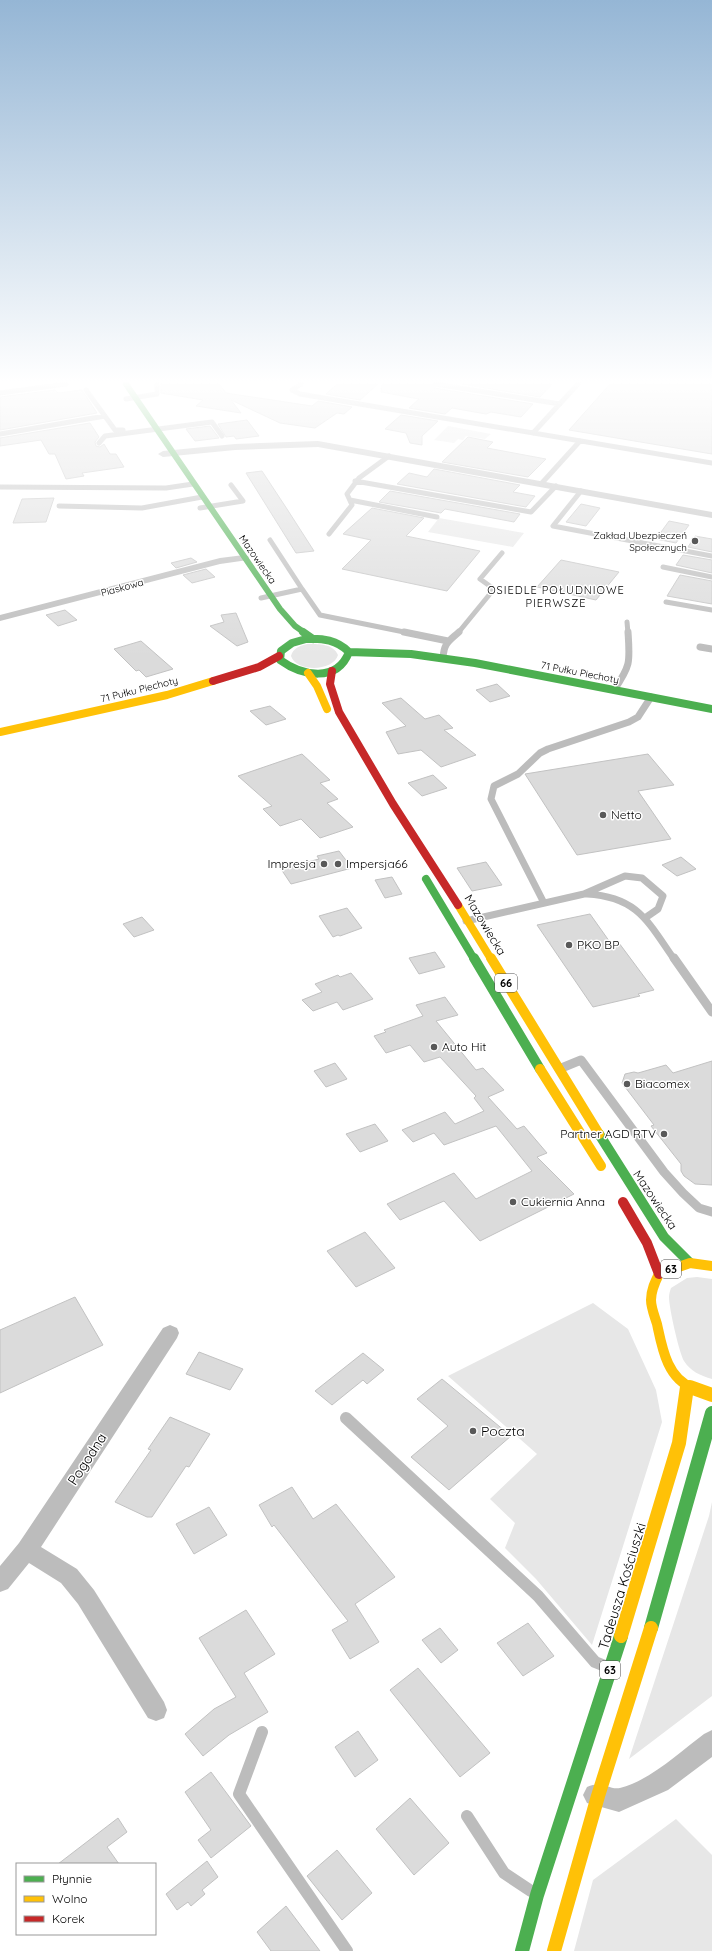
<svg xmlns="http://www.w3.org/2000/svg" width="712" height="1951" viewBox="0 0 712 1951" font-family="Quicksand,sans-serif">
<rect width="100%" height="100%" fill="#fff"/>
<path fill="#e7e7e7" d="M448 426 491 434 485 439 466 436 463 440 458 439 454 443 434 440Z
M439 518 524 533 513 547 428 532Z
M307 644C317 644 333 643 338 655 333 672 296 672 291 656 293 648 300 646 307 644Z
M697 1277 712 1279V1379C701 1376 690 1371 684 1361 679 1352 669 1308 669 1297 669 1294 670 1291 671 1288L687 1278Z
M593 1303 628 1329 656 1390 662 1422 592 1645 536 1579 505 1548 515 1523 490 1499 537 1454 448 1376Z
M712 1502V1696L629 1759 709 1516Z
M676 1819 712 1855V1951H574L593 1880Z"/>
<path fill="#dbdbdb" stroke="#c2c2c2" d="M161 384H219L226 393 312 406 318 401 352 407 344 414 337 413 315 428 280 423 231 400 241 413 196 406 203 400 161 393Z
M337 384H378L360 400 326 394Z
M382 384H431L434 388 533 404 521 417 491 412 486 414 452 408 445 414 409 408 419 399 381 392Z
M462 384H552L540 397Z
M610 384H712V454L569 430Z
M55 390 58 393 82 390 97 413 0 430V397Z
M401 415 438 421 422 436V445L410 443 406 433 385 429Z
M247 420 259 436 236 439 234 436 226 437 218 424Z
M90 423 99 437 95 442 96 446 100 447 104 444 110 454H116L124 467 82 473 84 476 66 479 55 454H49L41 440 0 446V438Z
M210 426 219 438 195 441 186 429Z
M468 437 493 442 487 448 546 459 528 477 442 462Z
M434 469 520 485 513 492 535 496 526 507 397 484 409 473 427 477Z
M262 471 287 509 314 551 296 553 246 473Z
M390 491 520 514 514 522 445 509 441 513 379 502Z
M54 498 46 522 13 523 22 499Z
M581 504 600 508 586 526 566 522Z
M372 508 424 518 406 536 480 551 447 591 342 569 371 540 343 534Z
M669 521 689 525 676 543 656 539Z
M695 536 712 539V552L688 547Z
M683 555 712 560V573L676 565Z
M191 558 197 562 176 568 171 563Z
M561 560 619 572 596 600 537 587Z
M206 569 215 577 192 583 183 575Z
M680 575 712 581V604L667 596Z
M65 610 77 620 58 626 46 615Z
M236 613 248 642 237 646 210 626 224 622 221 615Z
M141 641 173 669 146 677 139 670 136 671 114 649Z
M497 684 510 696 490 702 476 690Z
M401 698 425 719 439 715 453 728 444 730 476 755 441 767 421 750 398 754 386 732 406 726 382 703Z
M270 706 286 719 266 725 250 711Z
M302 754 330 780 320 783 338 799 327 803 353 827 320 838 301 819 280 826 263 809 272 806 238 776Z
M648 754 674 785 638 791 671 839 577 855 525 774Z
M433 775 447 788 422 796 408 783Z
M339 851 352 868 291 884 281 869 319 859 317 856Z
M681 857 696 869 677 876 662 865Z
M486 862 502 885 472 891 457 868Z
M392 877 402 894 385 898 375 880Z
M347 908 362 928 340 936 338 935 333 937 319 916Z
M590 914 612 945 619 943 654 990 638 994 640 996 593 1007 537 925Z
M142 917 154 930 134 937 123 924Z
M435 952 445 967 419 974 409 958Z
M351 973 373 999 343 1010 337 1002 313 1011 302 1000 322 992 315 984 338 975 340 977Z
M445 997 458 1015 436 1021 476 1070 483 1068 504 1090 488 1097 517 1129 524 1126 547 1153 537 1157 574 1194 480 1241 444 1201 400 1220 387 1204 454 1173 476 1199 532 1171 496 1126 444 1145 434 1133 413 1142 402 1130 445 1112 455 1124 484 1111 474 1098 476 1096 440 1057 424 1062 410 1045 386 1053 374 1036 386 1032 384 1030 423 1016 416 1005Z
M712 1061V1185L695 1184 684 1176 681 1171V1164L651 1126 654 1125 622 1083 625 1074 634 1072 638 1073 666 1065 673 1073Z
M335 1063 347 1079 326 1087 314 1071Z
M375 1124 388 1141 360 1152 346 1134Z
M365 1232 395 1268 356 1287 327 1251Z
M75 1297 103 1345 0 1393V1330Z
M199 1352 243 1369 230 1390 186 1374Z
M363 1353 384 1370 367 1384 363 1380 332 1405 315 1391Z
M442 1379 511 1436 449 1490 411 1457 448 1426 417 1399Z
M170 1417 210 1434 189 1467 186 1466 152 1517H147L115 1502 151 1450 148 1449Z
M292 1487 313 1519 336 1504 395 1577 355 1604 379 1642 350 1659 332 1630 348 1621 274 1525 272 1527 259 1505Z
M209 1507 227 1535 194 1554 176 1524Z
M246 1610 275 1654 244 1673 268 1712 229 1735 203 1756 185 1734 214 1709 236 1697 199 1638Z
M528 1623 554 1656 523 1676 497 1643Z
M440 1628 458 1650 441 1663 422 1640Z
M418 1668 490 1753 460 1777 390 1690Z
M358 1731 378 1760 355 1777 335 1747Z
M211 1772 251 1826 211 1858 198 1840 211 1830 185 1792Z
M410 1798 449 1843 414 1875 376 1829Z
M118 1818 127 1832 107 1847 119 1864H58Z
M337 1850 372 1893 342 1920 307 1876Z
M207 1861 218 1877 202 1890 205 1894 191 1906 188 1902 177 1910 166 1894Z
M286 1906 320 1951H271L257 1932Z"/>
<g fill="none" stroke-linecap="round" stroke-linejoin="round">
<path stroke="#bcbcbc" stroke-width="5" d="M301 384 292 390 300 394 712 463
M435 384 560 404
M86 390 115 430H123
M0 393 66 384
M126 399 157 394V384
M533 433 578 384
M0 434 105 416
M99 443 105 436 212 422 222 436
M355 481 531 512 556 486
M541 484 580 441
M0 487 166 488 193 484
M581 491 553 526 712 556
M350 500 437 517
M59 506 142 508 202 497
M200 508 243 501 231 485
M329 534 352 505 347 494 359 478 389 456
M663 567 712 577
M302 589 320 615 409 633
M261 598 302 589 270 540
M666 602 712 610
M627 622 628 633
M458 633 494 589 480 579 502 553"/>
<path stroke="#bcbcbc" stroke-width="7" d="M404 632 448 641
M700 647 712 649
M443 658C444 643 448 642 459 632
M614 690C631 665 630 662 628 632
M587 894C638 897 648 922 674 959
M544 903 491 799 494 786 518 774 540 753 548 749 629 722 638 717 651 697
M466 921 584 894 625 876 642 878 663 896 658 909 645 918"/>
<path stroke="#bcbcbc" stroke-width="9" d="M674 958 712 1012
M559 1069 581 1060 664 1172 683 1193 699 1208 712 1212"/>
<path stroke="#bcbcbc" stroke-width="12" d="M346 1418 538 1596 595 1662 605 1666
M262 1732 239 1794 347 1951
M467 1816 504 1873 531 1891"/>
<path fill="#bcbcbc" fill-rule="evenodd" d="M318 441 712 512V518L318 447 235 450 163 457 158 454 163 451 235 444Z
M244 555 248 556 249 558 248 560 220 564 0 621V615L220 558Z
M170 1325 177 1328 179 1333 177 1338 41 1547 77 1569 94 1590 164 1702 167 1710 164 1718 156 1721 148 1718 78 1604 61 1583 29 1563 8 1589 0 1592V1566L19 1543 163 1328Z
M712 1730V1757L668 1790 619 1812 587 1803 583 1795 587 1787C603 1780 608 1790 620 1788 649 1781 680 1752 704 1734Z"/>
<path stroke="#4caf50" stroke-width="6" d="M126 384 280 609 295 626 305 633"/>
<path stroke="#4caf50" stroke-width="8" d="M303 632 313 639
M306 639C323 638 337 640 349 652 337 683 302 676 280 660L281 651 292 643Z
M349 652 411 654 475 663 712 709
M426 879 474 959"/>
<path stroke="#4caf50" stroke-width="10" d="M474 958 540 1069
M599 1134 664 1237 690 1263"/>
<path stroke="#4caf50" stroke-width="14" d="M651 1628 712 1413
M522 1951 537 1895 621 1636"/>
<path stroke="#ffc107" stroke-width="8" d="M308 673 317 686 327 709
M0 732 167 695 213 681
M458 905 491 959"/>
<path stroke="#ffc107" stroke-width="10" d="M491 958 599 1134
M540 1069 601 1166
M687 1388V1386
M693 1388C667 1379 662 1347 657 1324 655 1317 651 1308 651 1300 651 1290 655 1282 659 1274L690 1263 712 1266"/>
<path stroke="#ffc107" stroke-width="14" d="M690 1387 712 1395
M621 1636 679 1443 687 1387
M554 1951 598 1796 651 1628"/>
<path stroke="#c62828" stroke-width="8" d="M332 671 330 684 339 712 393 804 458 905
M213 681 259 667 279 656"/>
<path stroke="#c62828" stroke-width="10" d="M623 1202 647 1243 659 1274"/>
</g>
<linearGradient id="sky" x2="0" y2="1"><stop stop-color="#95b6d5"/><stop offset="0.58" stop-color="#fff"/><stop offset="1" stop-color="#fff" stop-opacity="0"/></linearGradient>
<rect width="712" height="657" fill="url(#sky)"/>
<g fill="#595959" stroke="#fff" stroke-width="1.5">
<circle cx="695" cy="541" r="4"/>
<circle cx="603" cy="815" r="4"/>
<circle cx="324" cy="864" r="4"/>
<circle cx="338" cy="864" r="4"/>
<circle cx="569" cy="945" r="4"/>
<circle cx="434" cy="1047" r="4"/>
<circle cx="627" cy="1084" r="4"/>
<circle cx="664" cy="1134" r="4"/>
<circle cx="513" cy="1202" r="4"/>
<circle cx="473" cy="1431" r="4"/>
</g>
<g text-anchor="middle" stroke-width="3" stroke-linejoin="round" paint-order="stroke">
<g font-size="10" fill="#000" stroke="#fff" text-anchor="end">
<text x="687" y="539">Zakład Ubezpieczeń<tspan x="687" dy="12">Społecznych</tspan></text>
</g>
<g font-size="10" fill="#000" stroke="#fff">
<text transform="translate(258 559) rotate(55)" y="4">Mazowiecka</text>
<text transform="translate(122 587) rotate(-15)" y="4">Piaskowa</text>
<text transform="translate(580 672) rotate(11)" y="4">71 Pułku Piechoty</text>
<text transform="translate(139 689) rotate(-14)" y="4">71 Pułku Piechoty</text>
</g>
<g font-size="11" letter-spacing="1" fill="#000" stroke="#fff">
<text x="556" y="594">OSIEDLE POŁUDNIOWE<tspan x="556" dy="13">PIERWSZE</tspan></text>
</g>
<g fill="#fff" stroke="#4c4c4c" stroke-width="1">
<rect x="495" y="974" width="22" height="18" rx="3"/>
<rect x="661" y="1260" width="20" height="18" rx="3"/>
<rect x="600" y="1661" width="20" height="18" rx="3"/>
</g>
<g font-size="11" font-weight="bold" fill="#000">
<text x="506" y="987">66</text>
<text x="671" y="1273">63</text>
<text x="610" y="1674">63</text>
</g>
<g font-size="12" fill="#000" stroke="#fff" text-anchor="start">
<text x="611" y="819">Netto</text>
<text x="316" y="868" text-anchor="end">Impresja</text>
<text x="346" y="868">Impersja66</text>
<text x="577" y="949">PKO BP</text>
<text x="442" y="1051">Auto Hit</text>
<text x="635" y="1088">Biacomex</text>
<text x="656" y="1138" text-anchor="end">Partner AGD RTV</text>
<text x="521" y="1206">Cukiernia Anna</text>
</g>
<g font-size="12" fill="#000" stroke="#fff">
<text transform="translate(485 925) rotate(59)" y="4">Mazowiecka</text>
<text transform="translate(655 1200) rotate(56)" y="4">Mazowiecka</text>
</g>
<g font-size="14" fill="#000" stroke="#fff" text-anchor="start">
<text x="481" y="1436">Poczta</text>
</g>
<g font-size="14" fill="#000" stroke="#fff">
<text transform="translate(87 1459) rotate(-57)" y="5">Pogodna</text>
<text transform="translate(622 1586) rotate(-73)" y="5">Tadeusza Kościuszki</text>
</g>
</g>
<rect x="16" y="1863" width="140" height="72" fill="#ffffff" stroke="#999999"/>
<rect x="24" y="1876" width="20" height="6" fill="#4caf50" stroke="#999999"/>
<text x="52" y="1883" font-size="12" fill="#000000">Płynnie</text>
<rect x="24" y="1896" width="20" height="6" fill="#ffc107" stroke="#999999"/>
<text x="52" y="1903" font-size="12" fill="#000000">Wolno</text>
<rect x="24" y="1916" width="20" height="6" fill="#c62828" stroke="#999999"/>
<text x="52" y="1923" font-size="12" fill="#000000">Korek</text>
</svg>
